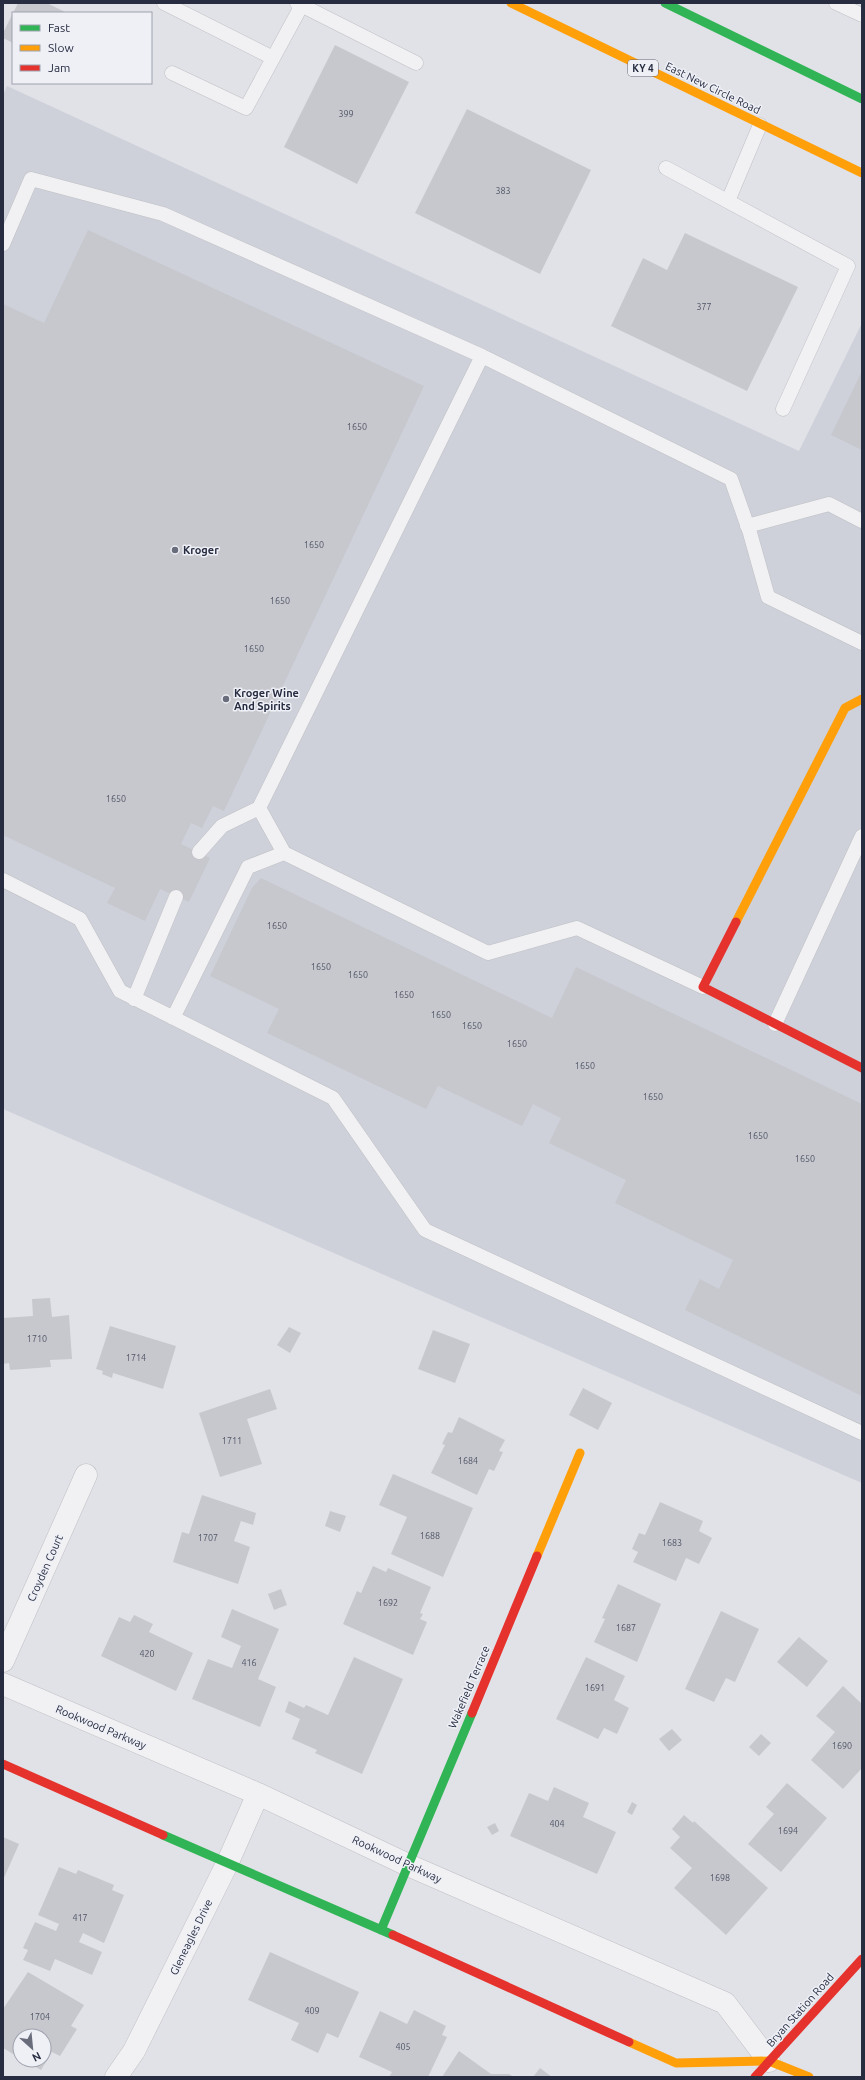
<svg xmlns="http://www.w3.org/2000/svg" width="865" height="2080" viewBox="0 0 865 2080" font-family="Ubuntu,sans-serif">
<rect width="100%" height="100%" fill="#e1e2e7"/>
<path fill="#ced1da" d="M7 86 799 451 862 323V1483L3 1109V95Z"/>
<path fill="#c7c8ce" d="M18 3H47L67 13H13Z
M13 13V43L3 38V33Z
M335 45 409 82 357 184 284 147Z
M467 109 591 170 540 274 415 213Z
M88 230 424 386 224 811 213 806 202 828 191 823 181 844 210 858 189 902 160 889 145 921 107 903 115 888 3 835V304L44 323Z
M685 233 798 287 747 391 611 326 643 258 667 270Z
M862 371V450L831 435Z
M261 878 552 1018 576 967 862 1104V1396L685 1310 700 1279 719 1289 733 1260 615 1203 626 1180 549 1143 561 1118 533 1104 522 1126 438 1086 426 1109 267 1033 279 1009 210 976 252 888Z
M50 1298 52 1317 69 1315 72 1359 50 1360 51 1367 10 1370 9 1363 3 1364V1318L33 1316 32 1299Z
M110 1326 176 1346 163 1389 113 1373 112 1378 102 1374 103 1371 96 1369Z
M289 1327 301 1333 290 1353 277 1345Z
M433 1330 470 1344 455 1383 418 1369Z
M583 1388 612 1403 598 1430 569 1415Z
M270 1389 277 1409 247 1419 262 1464 220 1477 199 1413Z
M459 1417 505 1440 499 1451 503 1452 494 1471 489 1469 477 1495 431 1473 445 1445 442 1444 448 1432 452 1433Z
M393 1474 473 1508 443 1577 391 1554 407 1517 379 1505Z
M202 1495 256 1513 253 1525 241 1521 234 1541 250 1547 238 1584 173 1562 182 1532 189 1534Z
M660 1502 703 1521 699 1531 712 1538 699 1564 686 1558 676 1581 633 1562 638 1552 632 1549 639 1533 645 1535Z
M330 1511 346 1516 340 1532 325 1526Z
M373 1566 386 1572 388 1568 431 1587 420 1613 423 1614 420 1619 427 1622 413 1655 343 1624 357 1591 361 1593Z
M618 1584 661 1604 637 1662 594 1642 605 1619 602 1618Z
M281 1589 287 1605 274 1610 268 1594Z
M232 1609 279 1629 258 1679 276 1687 260 1727 192 1699 208 1659 232 1668 241 1646 221 1637Z
M721 1611 759 1629 735 1682 726 1678 714 1702 685 1689Z
M134 1615 153 1624 149 1632 193 1653 176 1691 101 1656 119 1617 130 1622Z
M799 1637 828 1661 807 1687 777 1662Z
M354 1657 403 1679 362 1774 315 1753 317 1750 292 1739 300 1719 285 1712 289 1701 304 1708 306 1705 328 1715Z
M586 1657 625 1676 614 1700 629 1708 617 1734 604 1728 598 1739 556 1719Z
M843 1686 862 1704V1768L843 1789 811 1760 835 1732 816 1716Z
M672 1729 682 1740 669 1751 659 1739Z
M761 1734 771 1743 759 1756 749 1747Z
M787 1783 827 1818 781 1872 748 1844 774 1814 766 1807Z
M554 1787 589 1803 583 1817 616 1832 597 1874 510 1836 529 1793 548 1801Z
M632 1802 637 1805 632 1815 627 1812Z
M684 1815 693 1823 694 1821 768 1888 726 1935 674 1888 692 1868 670 1848 680 1837 672 1829Z
M495 1823 499 1831 492 1835 487 1827Z
M3 1837 19 1844 3 1880Z
M59 1867 76 1874 78 1870 114 1885 112 1890 124 1895 104 1943 83 1933 79 1942 102 1952 92 1975 55 1959 50 1971 23 1960 28 1950 23 1948 35 1922 56 1931 59 1924 38 1915Z
M270 1952 359 1992 338 2038 327 2033 318 2053 291 2040 299 2023 248 2000Z
M28 1972 84 2005 71 2026 77 2029 60 2056 52 2052 41 2070 24 2060H44V2036H20V2058L3 2048V2009Z
M414 2010 446 2026 442 2035 447 2037 428 2077H389L392 2072 359 2057 380 2011 407 2024Z
M459 2051 491 2074H509L514 2077H442Z
M540 2068 552 2077H533Z"/>
<g fill="none" stroke-linecap="round" stroke-linejoin="round">
<g stroke="#bfc0c5" stroke-width="15">
<path id="lane" d="M164 3 273 58
M297 3 416 63
M836 3 862 15
M172 73 246 108 303 3
M666 168 848 266 783 409
M728 201 760 125
M3 244 31 179 163 214 482 356
M747 526 829 504 862 521
M199 852 222 826 259 808
M3 880 80 919 120 991 333 1098 425 1230 862 1433
M703 987 577 928 488 953 284 853 259 808 482 356 731 479 750 533 768 597 862 643
M134 999 176 897
M173 1018 248 867 284 853
M775 1024 862 836"/>
</g>
<g stroke="#bfc0c5" stroke-width="23">
<path id="street" d="M3 1661 86 1475
M3 1684 258 1794 408 1865 725 2003 769 2061
M116 2077 134 2051 227 1864 258 1794"/>
</g>
<use href="#lane" stroke="#f1f1f3" stroke-width="14"/>
<use href="#street" stroke="#f1f1f3" stroke-width="22"/>
<path stroke="#30b455" stroke-width="9" d="M665 3 862 99
M163 1835 393 1935
M381 1930 472 1713"/>
<path stroke="#ff9f0a" stroke-width="9" d="M511 3 862 173
M736 922 845 708 862 699
M537 1556 580 1453
M629 2042 676 2063 769 2061 809 2077"/>
<path stroke="#e5322d" stroke-width="9" d="M736 922 703 987 862 1068
M472 1713 537 1556
M3 1764 163 1835
M393 1935 629 2042
M755 2077 862 1959"/>
</g>
<g fill="#686c7b" stroke="#eef0f6" stroke-width="1.5">
<circle cx="175" cy="550" r="4"/>
<circle cx="226" cy="699" r="4"/>
</g>
<g text-anchor="middle" stroke-width="3" stroke-linejoin="round" paint-order="stroke">
<g font-size="9" fill="#515566">
<text x="346" y="117">399</text>
<text x="503" y="194">383</text>
<text x="704" y="310">377</text>
<text x="357" y="430">1650</text>
<text x="314" y="548">1650</text>
<text x="280" y="604">1650</text>
<text x="254" y="652">1650</text>
<text x="116" y="802">1650</text>
<text x="277" y="929">1650</text>
<text x="321" y="970">1650</text>
<text x="358" y="978">1650</text>
<text x="404" y="998">1650</text>
<text x="441" y="1018">1650</text>
<text x="472" y="1029">1650</text>
<text x="517" y="1047">1650</text>
<text x="585" y="1069">1650</text>
<text x="653" y="1100">1650</text>
<text x="758" y="1139">1650</text>
<text x="805" y="1162">1650</text>
<text x="37" y="1342">1710</text>
<text x="136" y="1361">1714</text>
<text x="232" y="1444">1711</text>
<text x="468" y="1464">1684</text>
<text x="430" y="1539">1688</text>
<text x="208" y="1541">1707</text>
<text x="672" y="1546">1683</text>
<text x="388" y="1606">1692</text>
<text x="626" y="1631">1687</text>
<text x="147" y="1657">420</text>
<text x="249" y="1666">416</text>
<text x="595" y="1691">1691</text>
<text x="842" y="1749">1690</text>
<text x="557" y="1827">404</text>
<text x="788" y="1834">1694</text>
<text x="720" y="1881">1698</text>
<text x="80" y="1921">417</text>
<text x="312" y="2014">409</text>
<text x="40" y="2020">1704</text>
<text x="403" y="2050">405</text>
</g>
<rect fill="#eef0f6" stroke="#636777" stroke-width="1" x="628" y="60" width="30" height="16" rx="3"/>
<g font-size="10" font-weight="bold" fill="#272c41">
<text x="643" y="72">KY 4</text>
</g>
<g font-size="11" fill="#272c41" stroke="#eef0f6">
<text transform="translate(713 88) rotate(26)" y="4">East New Circle Road</text>
<text transform="translate(45 1568) rotate(-66)" y="4">Croyden Court</text>
<text transform="translate(469 1687) rotate(-67)" y="4">Wakefield Terrace</text>
<text transform="translate(101 1727) rotate(23)" y="4">Rookwood Parkway</text>
<text transform="translate(397 1859) rotate(25)" y="4">Rookwood Parkway</text>
<text transform="translate(191 1937) rotate(-64)" y="4">Gleneagles Drive</text>
<text transform="translate(800 2010) rotate(-48)" y="4">Bryan Station Road</text>
</g>
<g font-size="11" font-weight="bold" fill="#272c41" stroke="#eef0f6" text-anchor="start">
<text x="183" y="554">Kroger</text>
<text x="234" y="697">Kroger Wine<tspan x="234" dy="13">And Spirits</tspan></text>
</g>
</g>
<rect width="865" height="2080" fill="none" stroke="#272c41" stroke-width="8"/>
<rect x="12" y="12" width="140" height="72" fill="#eef0f6" stroke="#9ea2ae"/>
<rect x="20" y="25" width="20" height="6" fill="#30b455" stroke="#9ea2ae"/>
<text x="48" y="32" font-size="12" fill="#272c41">Fast</text>
<rect x="20" y="45" width="20" height="6" fill="#ff9f0a" stroke="#9ea2ae"/>
<text x="48" y="52" font-size="12" fill="#272c41">Slow</text>
<rect x="20" y="65" width="20" height="6" fill="#e5322d" stroke="#9ea2ae"/>
<text x="48" y="72" font-size="12" fill="#272c41">Jam</text>
<g transform="translate(32 2048) rotate(153)"><circle r="19" fill="#eef0f6" stroke="#9ea2ae"/>
<path d="M0-3L7 15L0 10L-7 15Z" fill="#686c7b"/>
<text y="-6" font-size="11" font-weight="bold" text-anchor="middle" fill="#272c41">N</text>
</g>
</svg>
